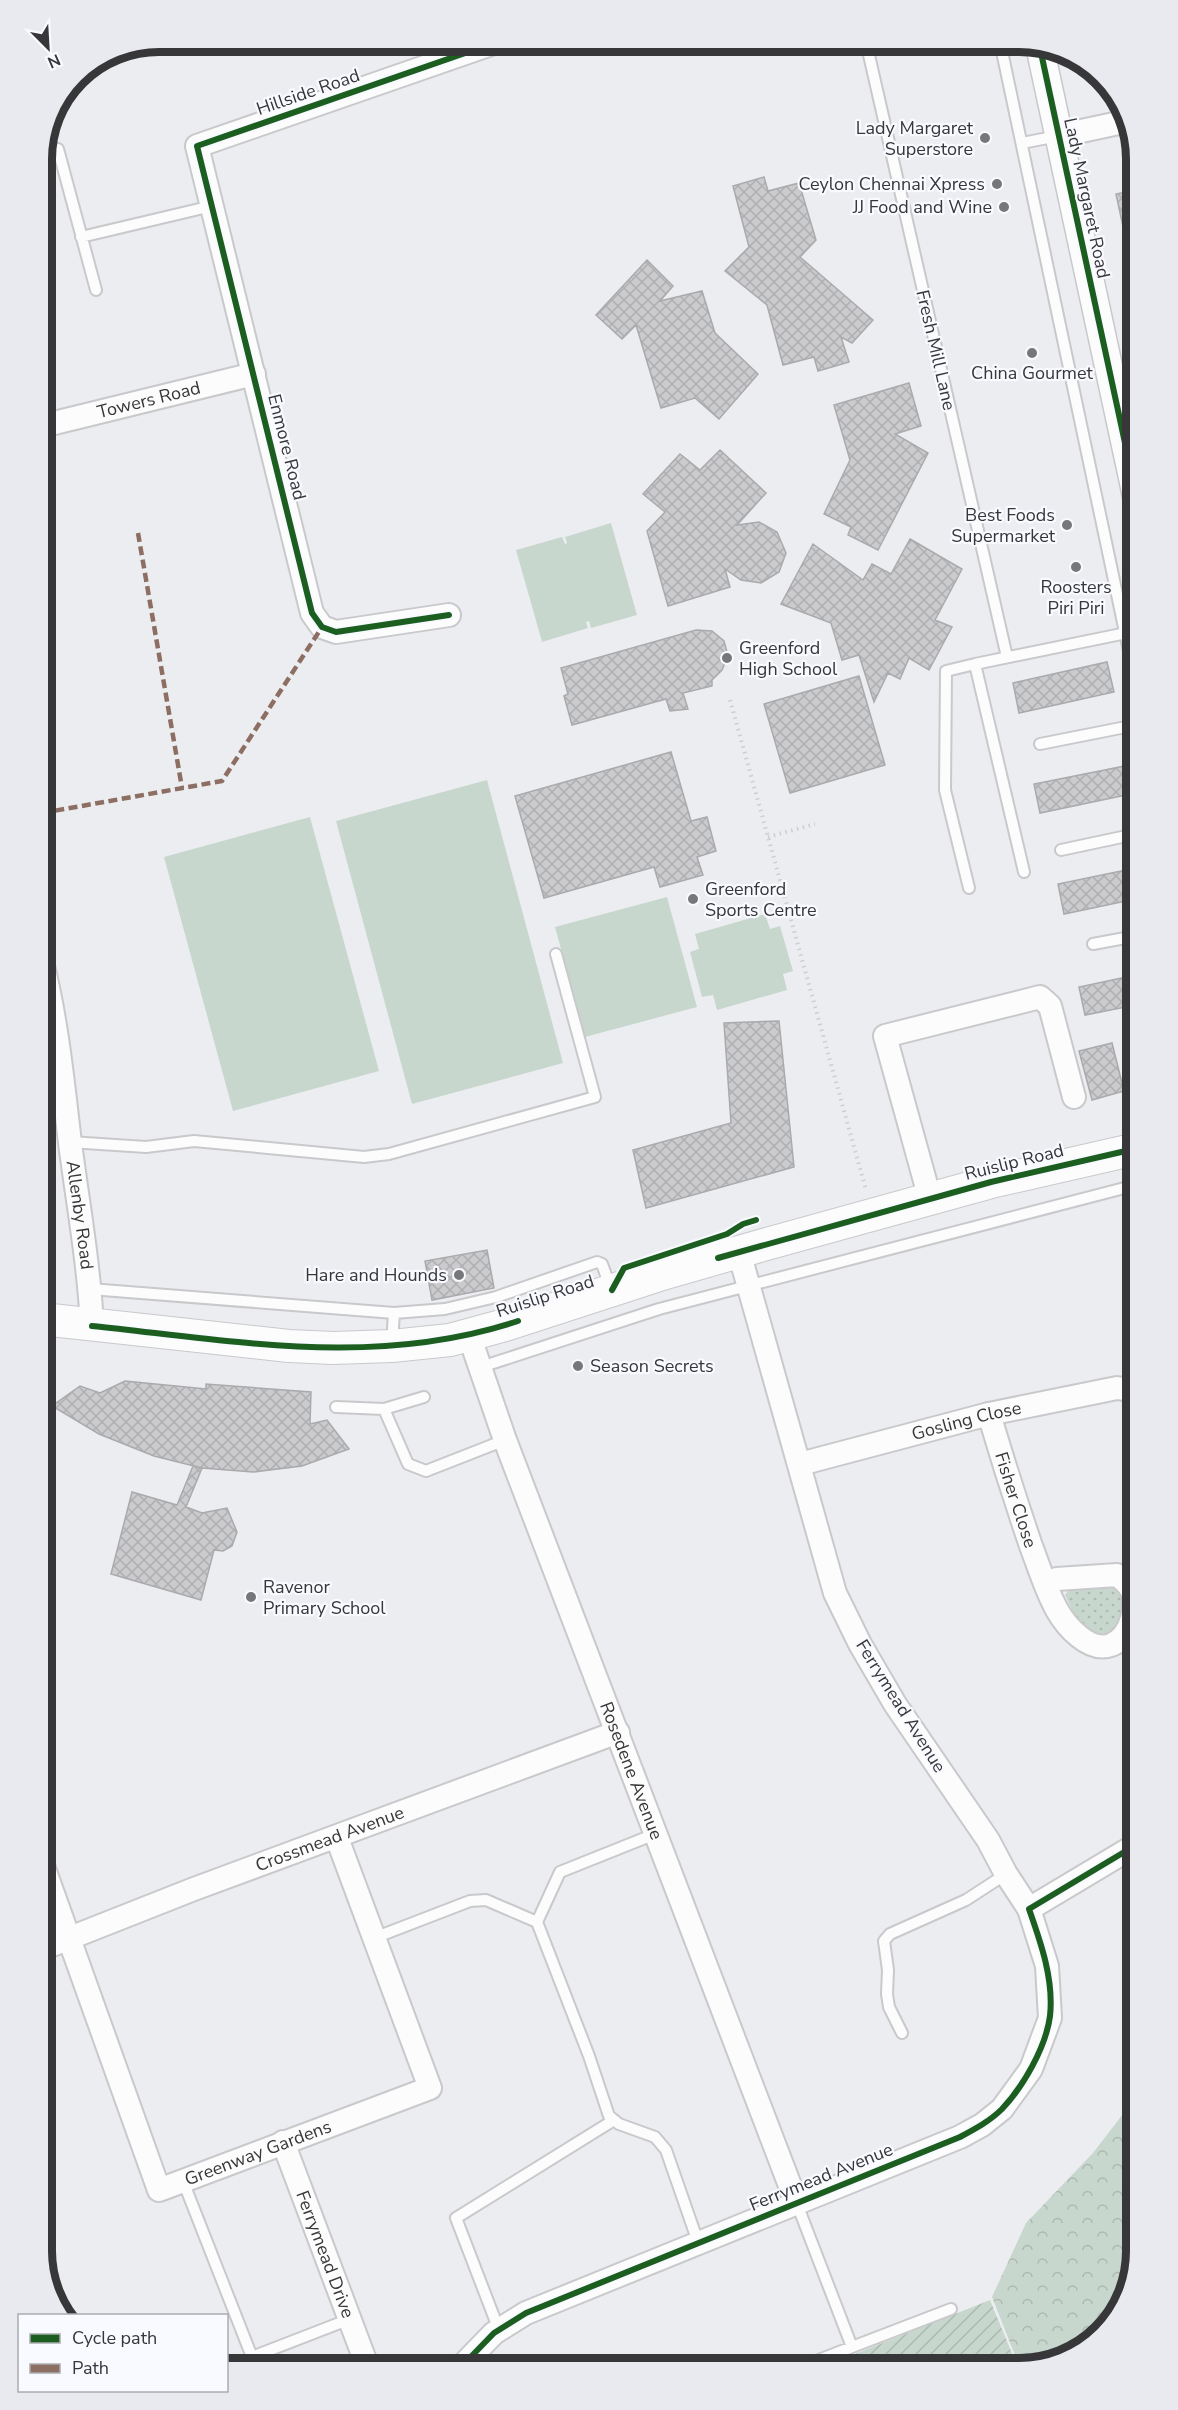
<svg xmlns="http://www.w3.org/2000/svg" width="1178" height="2410" viewBox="0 0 1178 2410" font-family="'Nunito Sans',sans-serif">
<defs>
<pattern id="grass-dots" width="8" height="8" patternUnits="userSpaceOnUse" patternTransform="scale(1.5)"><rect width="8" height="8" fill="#c8d7cd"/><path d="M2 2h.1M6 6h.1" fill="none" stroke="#acb9b1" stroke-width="1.8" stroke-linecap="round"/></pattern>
<pattern id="forest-crowns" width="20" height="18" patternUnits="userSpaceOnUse" patternTransform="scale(1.5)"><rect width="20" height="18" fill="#c8d7cd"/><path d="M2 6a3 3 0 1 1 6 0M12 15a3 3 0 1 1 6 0" fill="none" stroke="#acb9b1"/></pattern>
<pattern id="garden-furrows" width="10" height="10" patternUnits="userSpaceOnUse" patternTransform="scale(1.5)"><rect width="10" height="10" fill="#c8d7cd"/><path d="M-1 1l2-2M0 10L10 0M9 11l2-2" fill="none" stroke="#acb9b1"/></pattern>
<pattern id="building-cross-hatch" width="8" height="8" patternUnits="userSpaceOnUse" patternTransform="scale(1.5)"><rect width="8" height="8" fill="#cbcbce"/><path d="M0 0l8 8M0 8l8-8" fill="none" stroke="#afafb2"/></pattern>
</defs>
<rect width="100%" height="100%" fill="#ecedf1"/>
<path fill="url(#grass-dots)" d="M1116 1583 1127 1601C1125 1608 1124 1618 1121 1625 1117 1630 1112 1634 1106 1636 1084 1642 1072 1610 1065 1595L1070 1589Z"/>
<path fill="url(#forest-crowns)" d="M1136 2097V2251L1116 2316 1063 2359 1020 2368 992 2297 1026 2223 1093 2153Z"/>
<path fill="url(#garden-furrows)" d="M990 2300 1018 2368H820Z"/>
<path fill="#c8d7cd" d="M611 523 637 615 591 628 589 621 586 622 588 628 542 642 516 550 562 537 565 544 567 543 565 537Z
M487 780 563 1063 412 1104 336 821Z
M310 817 379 1071 233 1111 164 857Z
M667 897 697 1007 585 1037 555 927Z
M765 914 770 929 780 926 793 971 783 974 787 990 717 1010 713 995 702 997 690 952 699 949 695 934Z"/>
<path fill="url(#building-cross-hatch)" stroke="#a9aaac" stroke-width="1.5" d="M764 177 768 191 799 183 816 240 800 257 873 320 852 343 841 337 849 362 818 371 814 357 783 365 767 305 725 271 749 247 733 186Z
M1136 190V287L1116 194Z
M647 260 673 286 660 301 702 291 715 333 758 374 719 419 695 398 661 408 636 325 622 339 596 315Z
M909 383 921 426 895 434 928 453 878 550 848 535 851 527 824 514 850 460 834 405Z
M720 450 766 493 737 525 759 522 777 532 786 553 779 572 761 583 741 580 725 569 730 587 668 606 647 531 665 512 643 494 680 454 700 470Z
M910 539 962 569 935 620 952 627 929 670 909 658 900 679 888 673 874 702 859 655 842 660 831 623 781 604 813 544 863 580 872 564 891 574Z
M696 630 712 631 724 641 728 656 722 670 712 680V686L683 693 688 709 670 711 666 699 572 725 564 696 568 694 561 668Z
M1107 662 1114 692 1019 713 1013 683Z
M859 676 885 765 790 793 764 704Z
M671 752 691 821 707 817 716 851 697 857 703 875 660 887 654 867 544 898 515 796Z
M1130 765 1136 793 1040 813 1034 784Z
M1136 868V899L1064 914 1058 884Z
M1136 975V1005L1085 1015 1079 987Z
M779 1021 794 1167 646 1208 633 1150 731 1123 724 1023Z
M1112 1043 1124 1091 1092 1100 1079 1051Z
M487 1250 494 1288 432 1300 425 1261Z
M125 1381 206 1389V1384L311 1392 310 1424 327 1420 349 1449 302 1466 253 1472 202 1468 154 1456 99 1434 52 1406 80 1386 100 1393Z
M193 1466 202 1468 186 1507 202 1513 227 1508 237 1532 232 1546 223 1551 214 1550 201 1600 111 1574 132 1492 177 1505Z"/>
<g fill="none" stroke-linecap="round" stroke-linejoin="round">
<g stroke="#c9c9cc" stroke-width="14">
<path id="service" d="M866 42 1007 657
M1000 42 1136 684
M1022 143 1058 136
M58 149 96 290
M81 237 212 206
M1040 744 1136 725
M1061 850 1136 834
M1024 872 975 664 1136 631
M969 888 945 790 946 671 975 664
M1093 944 1136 936
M70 1142 146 1147 194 1141 364 1157 389 1154 595 1097 556 954
M1131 1147 1136 1118
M90 1289 394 1313
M392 1343 394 1313 445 1309 496 1297 597 1262 602 1264 611 1289
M481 1367 659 1309 1136 1185
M42 1374 46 1375
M336 1407 384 1409 408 1464 426 1471 505 1440
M384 1409 424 1397
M537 1922 560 1872 655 1834
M374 1938 470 1901 486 1900 537 1922 589 2056 609 2116 619 2124 655 2137 666 2150 698 2242
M902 2033 889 2007 887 1994 888 1970 884 1941 890 1934 966 1900 1006 1874
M183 2181 252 2357
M797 2204 852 2347 951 2309
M67 2315 68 2316
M499 2330 456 2218 614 2120
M226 2367 350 2319
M798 2368 852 2347"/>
</g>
<g stroke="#c9c9cc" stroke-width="26">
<g id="minor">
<path d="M1058 136 1128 121"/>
<path id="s1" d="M42 426 254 374"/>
<path d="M449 615 336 632 322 627 312 613 197 146 497 42"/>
<path id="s2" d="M42 962C57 1021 63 1083 70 1143 78 1204 89 1265 92 1326"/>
<path d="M930 1199 885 1036 1040 997 1050 1006 1074 1097"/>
<path id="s3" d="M469 1335 505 1440 797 2204"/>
<path id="s4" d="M989 1414C1002 1458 1016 1502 1031 1546 1039 1567 1046 1590 1057 1610 1066 1626 1089 1653 1111 1645 1123 1640 1129 1630 1132 1618 1137 1598 1134 1587 1117 1575L1057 1579 1045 1584"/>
<path id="s5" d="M800 1464 989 1414 1117 1388 1136 1391"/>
<path id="s6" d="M42 1863 159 2190 430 2088 337 1838"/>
<path d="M1029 1909 1136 1845"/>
<path id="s7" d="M42 1949 194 1889 618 1732"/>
<path id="s8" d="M283 2142 368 2368"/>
<path d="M460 2368 494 2333 526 2313 960 2137 982 2125 1002 2109 1031 2069 1050 2018 1047 1966 1029 1909 1006 1874 988 1840 895 1704 860 1644 835 1593 739 1252"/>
</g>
</g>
<g stroke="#c9c9cc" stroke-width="30">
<path id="tertiary" d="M1040 48 1136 494"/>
</g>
<g stroke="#c9c9cc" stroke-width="34">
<path id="secondary" d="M42 1319 289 1346 333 1348 392 1346 450 1340 505 1325 659 1275 763 1245 991 1182 1136 1149"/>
</g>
<path stroke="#cdcece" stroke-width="4" stroke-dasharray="1.5 4.5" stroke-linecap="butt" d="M730 700 866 1190
M768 837 815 824"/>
<use href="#service" stroke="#fcfcfd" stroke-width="10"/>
<use href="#minor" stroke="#fcfcfd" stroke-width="22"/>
<use href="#tertiary" stroke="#fcfcfd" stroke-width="27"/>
<use href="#secondary" stroke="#fcfcfd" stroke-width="32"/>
<path stroke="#8d6e63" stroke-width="4.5" stroke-dasharray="9 4.5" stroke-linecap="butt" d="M138 533 182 788
M42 813 222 781 322 627"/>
<g stroke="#f9faff" stroke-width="10">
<path id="cycleway" d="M1040 48 1136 494
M449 615 336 632 322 627 312 613 197 146 497 42
M718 1258 991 1182 1130 1150
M612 1290 624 1268 727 1234 743 1224 756 1220
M92 1326C237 1341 376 1368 518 1321
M460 2368 494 2333 526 2313 960 2137C975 2129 990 2121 1002 2109 1023 2087 1046 2047 1050 2016 1054 1980 1041 1943 1029 1909L1136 1845"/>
</g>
<use href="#cycleway" stroke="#1b5e20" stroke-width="6"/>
</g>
<g fill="#767779" stroke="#f9faff" stroke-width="2">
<circle cx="985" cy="138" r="6"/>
<circle cx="997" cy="184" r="6"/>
<circle cx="1004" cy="207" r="6"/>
<circle cx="1032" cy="353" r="6"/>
<circle cx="1067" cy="525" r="6"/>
<circle cx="1076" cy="567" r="6"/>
<circle cx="727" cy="658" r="6"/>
<circle cx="693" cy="899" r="6"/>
<circle cx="459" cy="1275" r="6"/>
<circle cx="578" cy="1366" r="6"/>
<circle cx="251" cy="1597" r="6"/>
</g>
<g text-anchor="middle" stroke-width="4.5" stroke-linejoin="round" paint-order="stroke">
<g font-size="18" fill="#373739" stroke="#f9faff">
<text transform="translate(308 92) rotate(-19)" y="6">Hillside Road</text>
<text transform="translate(1087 198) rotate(78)" y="6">Lady Margaret Road</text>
<text transform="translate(936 350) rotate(77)" y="6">Fresh Mill Lane</text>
<text dy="6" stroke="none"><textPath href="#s1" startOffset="110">Towers Road</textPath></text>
<text transform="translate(287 447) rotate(76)" y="6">Enmore Road</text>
<text transform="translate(1014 1162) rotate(-14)" y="6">Ruislip Road</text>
<text dy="6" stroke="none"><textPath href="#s2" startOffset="256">Allenby Road</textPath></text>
<text transform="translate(545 1296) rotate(-18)" y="6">Ruislip Road</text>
<text dy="6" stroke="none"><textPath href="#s5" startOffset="172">Gosling Close</textPath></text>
<text dy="6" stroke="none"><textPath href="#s4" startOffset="90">Fisher Close</textPath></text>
<text transform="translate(901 1706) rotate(58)" y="6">Ferrymead Avenue</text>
<text dy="6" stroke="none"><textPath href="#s3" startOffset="465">Rosedene Avenue</textPath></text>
<text dy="6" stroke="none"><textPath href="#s7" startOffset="308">Crossmead Avenue</textPath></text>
<text dy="6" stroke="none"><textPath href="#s6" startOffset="453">Greenway Gardens</textPath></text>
<text transform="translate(821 2177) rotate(-22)" y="6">Ferrymead Avenue</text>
<text dy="6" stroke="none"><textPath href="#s8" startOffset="120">Ferrymead Drive</textPath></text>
</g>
<g font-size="18" fill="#373739" stroke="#f9faff" text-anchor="end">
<text x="973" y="134">Lady Margaret<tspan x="973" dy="21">Superstore</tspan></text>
<text x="985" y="190">Ceylon Chennai Xpress</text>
<text x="992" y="213">JJ Food and Wine</text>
<text x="1032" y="379" text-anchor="middle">China Gourmet</text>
<text x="1055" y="521">Best Foods<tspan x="1055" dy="21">Supermarket</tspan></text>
<text x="1076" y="593" text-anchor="middle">Roosters<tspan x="1076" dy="21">Piri Piri</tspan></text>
<text x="739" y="654" text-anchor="start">Greenford<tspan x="739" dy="21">High School</tspan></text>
<text x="705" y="895" text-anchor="start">Greenford<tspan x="705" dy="21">Sports Centre</tspan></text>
<text x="447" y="1281">Hare and Hounds</text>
<text x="590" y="1372" text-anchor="start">Season Secrets</text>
<text x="263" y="1593" text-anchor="start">Ravenor<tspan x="263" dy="21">Primary School</tspan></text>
</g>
</g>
<path d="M0 0H1178V2410H0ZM159 52H1019A107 107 0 0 1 1126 159V2251A107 107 0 0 1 1019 2358H159A107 107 0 0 1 52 2251V159A107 107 0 0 1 159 52Z" fill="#e9eaef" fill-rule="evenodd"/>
<path fill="none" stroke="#373739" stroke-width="8" d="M159 52H1019A107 107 0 0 1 1126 159V2251A107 107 0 0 1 1019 2358H159A107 107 0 0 1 52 2251V159A107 107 0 0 1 159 52Z"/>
<rect x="18" y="2314" width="210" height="78" fill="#f9faff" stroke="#abacb0" stroke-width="1.5"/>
<rect x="30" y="2334" width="30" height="9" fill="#1b5e20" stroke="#abacb0" stroke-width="1.5"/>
<text x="72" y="2344" font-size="18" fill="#373739">Cycle path</text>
<rect x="30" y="2364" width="30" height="9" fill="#8d6e63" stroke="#abacb0" stroke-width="1.5"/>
<text x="72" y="2374" font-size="18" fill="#373739">Path</text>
<g transform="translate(48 48) rotate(156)" stroke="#f9faff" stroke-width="4.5" paint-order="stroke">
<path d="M0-4.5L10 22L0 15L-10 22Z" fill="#373739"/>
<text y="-9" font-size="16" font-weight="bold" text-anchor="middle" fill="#373739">N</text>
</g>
</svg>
